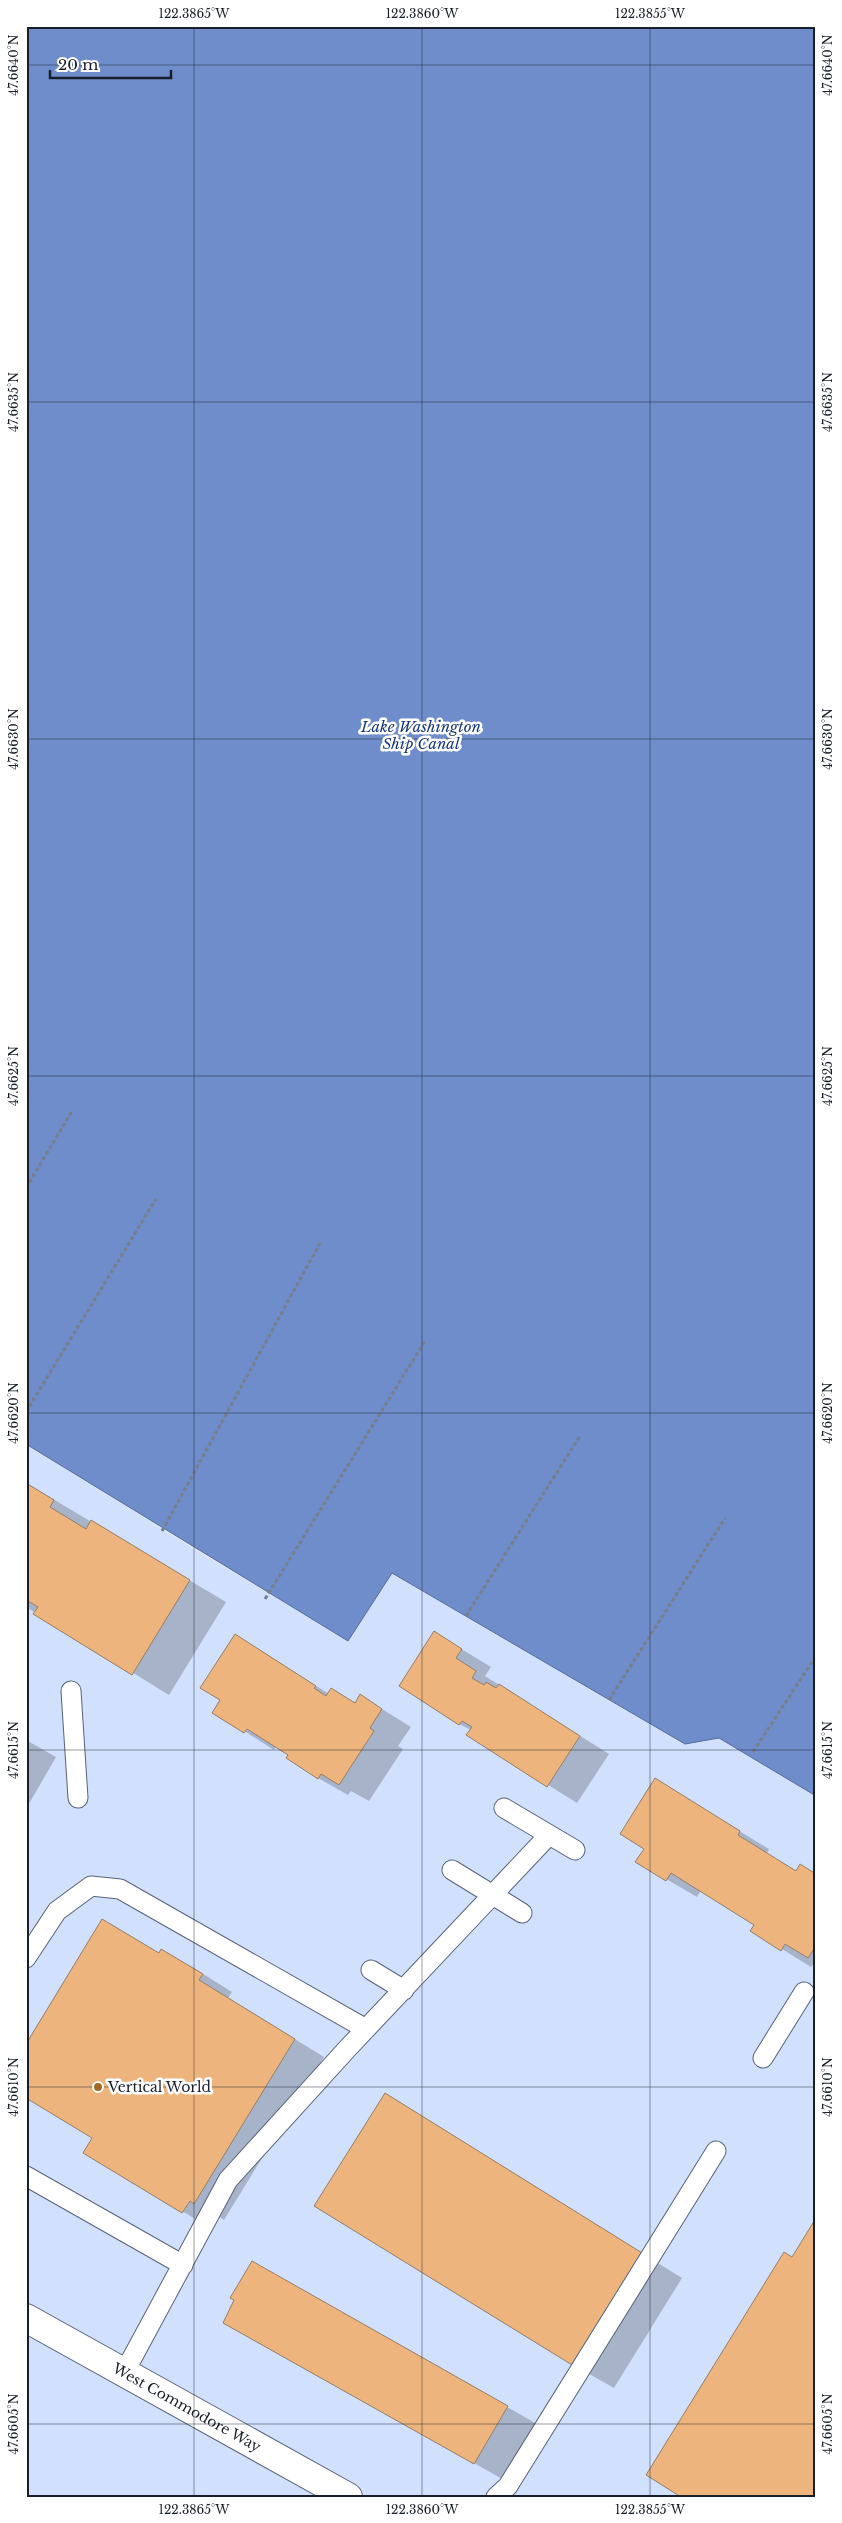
<svg xmlns="http://www.w3.org/2000/svg" width="842" height="2523" viewBox="0 0 842 2523" font-family="'Libre Baskerville',serif">
<rect width="100%" height="100%" fill="#dfe8fa"/>
<path fill="#d1e0fc" d="M26 1444 194 1549 348 1641 392 1573 685 1744 719 1738 816 1796V2497H26Z"/>
<path fill="#6f8dca" stroke="#556c9a" d="M26 26H816V1796L719 1738 685 1744 392 1573 348 1641 26 1444Z"/>
<path fill="#0003" d="M26 1483 226 1602 169 1695 26 1607Z
M435 1633 491 1667 485 1676 609 1754 577 1803 468 1735 471 1730 459 1724Z
M236 1635 329 1694 356 1704 361 1696 411 1727 398 1746 403 1749 369 1801 351 1791 348 1795 318 1778 276 1746 274 1750 214 1712 221 1700Z
M26 1740 56 1757 26 1809Z
M655 1780 769 1849 767 1853 797 1872 816 1875V1961L811 1967 782 1949 756 1925 701 1890 697 1897 637 1862 646 1848Z
M160 1954 192 1967 232 1992 228 1998 324 2057 224 2220 220 2217 212 2229 85 2153 94 2138Z
M421 2116 682 2278 614 2388 577 2367Z
M236 2300 507 2407 537 2424 504 2480 255 2339Z"/>
<path fill="#edb57d" stroke="#957e67" d="M26 1483 54 1500 50 1507 86 1529 91 1520 190 1580 132 1675 33 1614 38 1607 26 1600Z
M434 1631 462 1649 456 1658 476 1671 472 1678 484 1685 486 1682 496 1688 499 1684 580 1736 547 1787 466 1735 472 1727 462 1721 459 1725 399 1686Z
M235 1634 316 1686 314 1688 326 1696 331 1688 355 1703 360 1694 382 1709 370 1728 374 1731 339 1785 321 1774 318 1779 286 1758 288 1755 247 1729 244 1733 212 1713 220 1700 200 1688Z
M655 1778 740 1831 738 1835 796 1871 800 1864 816 1874V1946L808 1958 785 1944 781 1951 750 1931 754 1925 671 1873 666 1881 635 1862 644 1849 620 1834Z
M102 1919 159 1953 161 1949 203 1974 199 1980 295 2039 194 2204 190 2201 182 2213 83 2153 92 2138 26 2098V2044Z
M385 2093 647 2256 577 2368 314 2206Z
M816 2218V2497H681L646 2475 784 2252 792 2257Z
M252 2261 508 2406 474 2464 223 2323 234 2300 230 2298Z"/>
<g fill="none" stroke-linecap="round" stroke-linejoin="round">
<g stroke="#57637c" stroke-width="21">
<path id="service" d="M71 1691 78 1798
M504 1808 575 1850
M452 1870 522 1913
M26 1958 57 1911 91 1886 120 1889 366 2029
M371 1970 404 1990
M763 2058 804 1992
M26 2176 183 2265
M124 2373 228 2180 347 2049 549 1835
M496 2497 508 2486 716 2151"/>
</g>
<g stroke="#57637c" stroke-width="30">
<g id="tertiary">
<path id="s1" d="M26 2318 348 2497"/>
</g>
</g>
<path stroke="#777e8c" stroke-width="3" stroke-dasharray="4 2.5" stroke-linecap="butt" d="M26 1188 72 1111
M26 1412 156 1199
M162 1531 320 1243
M265 1599 425 1341
M466 1616 580 1436
M609 1700 725 1518
M753 1752 816 1656"/>
<use href="#service" stroke="#fff" stroke-width="19"/>
<use href="#tertiary" stroke="#fff" stroke-width="28"/>
</g>
<path fill="none" stroke="#191f29" stroke-width="1" stroke-opacity="0.45" d="M194 26V2497M422 26V2497M650 26V2497M26 65H816M26 402H816M26 739H816M26 1076H816M26 1413H816M26 1750H816M26 2087H816M26 2424H816"/>
<circle fill="#a26927" stroke="#fff" stroke-width="2" cx="98" cy="2087" r="5"/>
<g text-anchor="middle" stroke-width="5" stroke-linejoin="round" paint-order="stroke">
<g font-size="14" fill="#191f29" stroke="#fff" text-anchor="start">
<text x="108" y="2092">Vertical World</text>
</g>
<g font-size="14" fill="#191f29" stroke="#fff">
<text dy="5" stroke="none"><textPath href="#s1" startOffset="184">West Commodore Way</textPath></text>
</g>
<g font-size="15" font-style="italic" fill="#19377f" stroke="#fff">
<text x="421" y="732">Lake Washington<tspan x="421" dy="17">Ship Canal</tspan></text>
</g>
</g>
<rect width="842" height="2523" fill="none" stroke="#ffffff" stroke-width="55"/>
<path d="M50 70v8h121v-8" fill="none" stroke="#191f29" stroke-width="2.5"/>
<text x="58" y="70" font-size="15" fill="#191f29" stroke="#ffffff" stroke-width="4" paint-order="stroke">20 m</text>
<rect x="28" y="28" width="786" height="2468" fill="none" stroke="#191f29" stroke-width="2"/>
<g font-size="12" text-anchor="middle" fill="#191f29">
<text x="194" y="18">122.3865°W</text>
<text x="422" y="18">122.3860°W</text>
<text x="650" y="18">122.3855°W</text>
<text transform="translate(14 65) rotate(-90)" y="4">47.6640°N</text>
<text transform="translate(828 65) rotate(-90)" y="4">47.6640°N</text>
<text transform="translate(14 402) rotate(-90)" y="4">47.6635°N</text>
<text transform="translate(828 402) rotate(-90)" y="4">47.6635°N</text>
<text transform="translate(14 739) rotate(-90)" y="4">47.6630°N</text>
<text transform="translate(828 739) rotate(-90)" y="4">47.6630°N</text>
<text transform="translate(14 1076) rotate(-90)" y="4">47.6625°N</text>
<text transform="translate(828 1076) rotate(-90)" y="4">47.6625°N</text>
<text transform="translate(14 1413) rotate(-90)" y="4">47.6620°N</text>
<text transform="translate(828 1413) rotate(-90)" y="4">47.6620°N</text>
<text transform="translate(14 1750) rotate(-90)" y="4">47.6615°N</text>
<text transform="translate(828 1750) rotate(-90)" y="4">47.6615°N</text>
<text transform="translate(14 2087) rotate(-90)" y="4">47.6610°N</text>
<text transform="translate(828 2087) rotate(-90)" y="4">47.6610°N</text>
<text transform="translate(14 2424) rotate(-90)" y="4">47.6605°N</text>
<text transform="translate(828 2424) rotate(-90)" y="4">47.6605°N</text>
<text x="194" y="2514">122.3865°W</text>
<text x="422" y="2514">122.3860°W</text>
<text x="650" y="2514">122.3855°W</text>
</g>
</svg>
